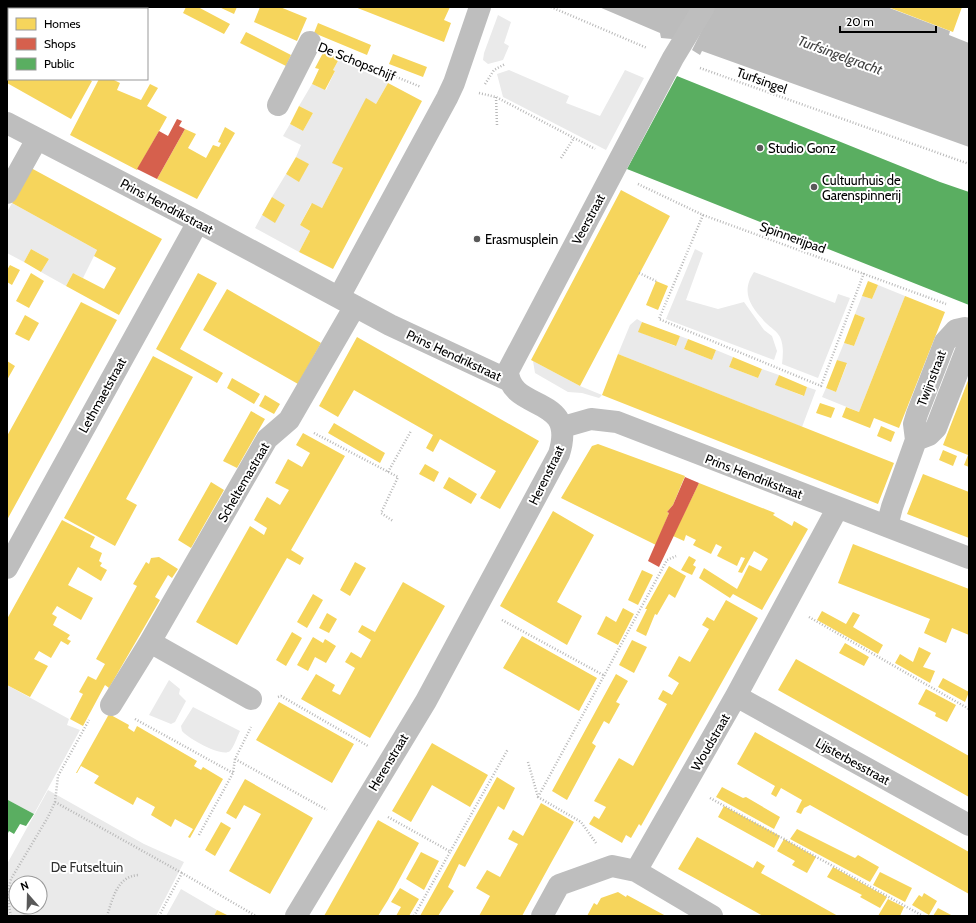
<svg xmlns="http://www.w3.org/2000/svg" width="976" height="923" viewBox="0 0 976 923" font-family="Cabin,sans-serif">
<rect width="100%" height="100%" fill="#fff"/>
<path fill="#eaeaea" fill-rule="evenodd" d="M498 15 511 22 504 43 509 46 503 60 488 64 483 60 484 53Z
M339 59 388 83 376 104 366 99 333 163 343 168 322 208 311 204 300 225 310 231 299 252 255 228 262 215 275 222 285 205 272 197 286 174 299 181 308 164 296 157 301 145 283 136 290 124 303 131 313 113 299 106 312 84 326 90 335 71 333 70Z
M509 70 569 96 566 103 600 116 625 70 644 78 606 150 503 97 497 74Z
M12 203 97 250 83 278 73 273 66 286 41 272 49 259 31 249 24 262 7 253V212Z
M695 249 703 253 686 300 718 309 744 302 764 330 772 336 777 351 774 360 666 319Z
M754 272 835 303 838 294 850 298 818 378 782 364C783 355 784 346 780 337 777 331 771 328 766 323 751 307 740 293 754 272Z
M878 285 905 296 859 412 822 397 826 388 836 392 847 364 837 360 844 343 854 346 865 318 855 314 862 296 872 299Z
M637 319 642 322 639 332 675 346 680 336 688 339 684 349 712 360 716 350 733 357 729 367 758 378 762 369 779 375 776 385 803 396 807 387 816 390 802 427 618 354 630 325Z
M533 361 580 386 602 395 599 398 582 393 568 392 535 373Z
M169 680 180 689 179 694 186 701 175 722 171 724 149 715Z
M7 685 69 719 67 725 80 730 34 814 8 800 7 802Z
M193 707 240 731C237 737 234 747 230 751 222 758 188 738 182 731L181 726Z
M48 790 144 844 184 862 156 916H7V864ZM16 883H40V907H16Z
M181 889 217 910 214 916H166Z"/>
<path fill="#bcbcbc" d="M599 7H887L950 31 949 35 969 43V147L702 51 700 55 692 50 706 22 672 39 661 38 660 33Z"/>
<path fill="#f6d55c" d="M186 7H198L230 24 224 34 183 13Z
M219 7H237L234 14Z
M260 7H280L307 18 297 41 254 22Z
M355 7H450L444 20 451 23 444 42Z
M888 7H962L953 32Z
M318 23 371 45 367 55 314 33Z
M246 32 291 55 286 66 240 43Z
M7 34 9 35V79H88L92 81 71 119 7 83Z
M324 51 339 59 333 70 335 71 325 90 312 84 319 69 315 68Z
M393 54 427 67 423 77 389 64Z
M99 79H112L120 83 117 90 141 100 150 84 158 88 147 106 167 117 137 170 70 135Z
M388 83 422 101 333 269 299 252 310 231 300 225 312 203 322 208 343 168 332 163 366 98 376 104Z
M299 106 313 113 303 131 290 124Z
M225 127 235 133 197 199 157 179 185 129 196 134 188 148 206 158 213 145 219 147 221 143 218 142Z
M296 157 309 164 299 182 286 174Z
M31 168 162 239 119 315 66 286 73 273 104 289 116 268 94 256 97 250 12 203Z
M621 190 670 216 580 386 531 360Z
M272 197 285 205 275 223 262 215Z
M31 249 49 259 41 272 24 262Z
M10 265 20 270 12 285 7 282V270Z
M31 273 44 281 29 308 16 301Z
M198 273 217 283 180 349 223 373 217 383 156 349Z
M656 281 668 286 658 310 646 305Z
M868 281 878 285 872 299 862 296Z
M227 289 321 343 298 384 203 330Z
M905 296 945 312 899 428 874 418 870 428 842 417 846 407 859 412Z
M81 302 117 320 7 520V436Z
M855 314 865 318 854 346 844 343Z
M25 315 39 323 29 341 15 334Z
M642 322 680 336 676 346 638 332Z
M357 337 539 441 500 509 480 498 496 471 440 439 433 452 426 448 433 435 354 390 338 417 319 406Z
M688 339 716 350 712 360 684 349Z
M618 354 894 463 878 504 602 395Z
M153 356 193 377 126 499 137 505 115 546 64 518Z
M733 357 762 369 758 378 729 367Z
M837 360 847 363 836 392 826 388Z
M7 361 15 366 7 380Z
M779 375 807 387 804 396 775 385Z
M232 378 260 394 254 404 227 388Z
M969 378V467L964 465 968 455 943 445Z
M265 395 280 404 274 414 259 406Z
M820 403 835 408 831 418 816 413Z
M251 411 265 419 237 468 223 461Z
M334 423 385 453 380 463 328 433Z
M881 426 895 432 891 442 877 436Z
M303 433 345 456 291 550 304 558 300 565 287 558 237 645 196 622 250 526 264 535 267 528 254 520 267 497 280 505 289 490 275 483 288 459 302 467 310 453 296 445Z
M598 444 685 476 673 505 667 512 669 513 656 545 561 498 592 446Z
M943 450 957 456 953 466 939 460Z
M425 464 439 472 434 482 419 474Z
M923 474 969 492V538L907 514Z
M449 477 477 494 471 504 443 488Z
M211 482 224 490 191 548 178 540Z
M699 483 775 513 773 515 792 526 794 521 808 529 762 610 733 594 730 598 699 578 704 568 737 589 749 565 761 571 768 559 754 551 742 573 738 572 745 558 741 557 737 566 717 556 722 547 716 544 711 554 693 545 696 540 686 535 684 541 673 536Z
M553 511 594 535 557 602 582 616 567 645 500 606Z
M62 520 95 537 90 547 102 553 99 561 102 563 100 566 107 570 101 581 78 567 68 585 93 598 81 620 57 606 52 614 57 617 53 625 70 635 67 639 71 641 68 645 61 641 51 658 39 651 34 659 48 666 30 697 7 685V619Z
M853 544 969 589V635L952 628 946 643 924 633 930 619 838 583Z
M689 556 696 560 693 565 696 567 692 575 681 570Z
M159 557 178 569 172 578 168 575 155 597 160 600 109 688 105 685 83 726 70 719 83 694 79 692 88 676 96 680 105 664 96 659 137 586 133 584 146 562 149 564 151 558Z
M355 562 366 568 350 596 340 590Z
M669 566 686 576 675 598 669 594 657 615 655 614 646 636 636 631 647 609H645Z
M642 570 653 575 638 605 628 600Z
M403 582 445 606 370 738 301 699 316 674 335 685 332 691 340 695 355 668 345 662 351 652 361 658 371 640 358 632 362 625 375 632Z
M313 594 323 600 307 628 297 622Z
M726 600 758 618 641 826 639 824 631 838 626 835 622 843 589 824 594 816 599 819 606 807 594 801 619 758 633 766 667 704 658 699 663 690 672 695 679 683 668 676 679 656 690 662 709 629 702 625 707 617 714 621Z
M623 608 634 614 618 645 597 634 606 616 616 622Z
M822 611 846 624 853 612 860 615 853 627 883 645 878 654 817 620Z
M327 613 337 619 329 633 319 628Z
M292 632 302 638 286 666 276 660Z
M522 636 597 678 579 711 503 668Z
M313 637 323 643 325 639 336 646 326 663 315 657 308 671 297 665Z
M632 640 647 647 634 673 619 665Z
M845 643 869 657 864 666 839 653Z
M919 647 931 653 923 667 935 671 930 683 895 663 900 654 913 662Z
M796 659 969 756V797L778 690Z
M616 674 628 681 616 702 620 704 609 724 604 721 592 743 596 746 567 800 552 791Z
M943 678 969 692 965 702 938 687Z
M926 689 956 705 947 722 935 716 936 713 918 704Z
M279 702 354 744 332 783 256 740Z
M109 714 129 725 128 728 134 732 137 726 197 761 194 766 201 770 203 767 223 779 190 838 188 837 193 829 175 819 171 827 151 815 155 807 137 797 133 805 94 783 99 776 81 766 77 773H76Z
M755 732 969 852V894L810 805 804 808 801 814 796 812 802 800 781 788 776 797 771 794 775 786 737 764Z
M432 743 488 775 470 807 432 785 411 822 392 811Z
M497 777 515 788 504 810 498 806 465 867 459 864 448 887 454 891 438 916H420Z
M245 779 313 818 270 894 229 871 261 814 244 805 236 819 226 813Z
M722 787 743 798 746 797 780 817 774 829 716 797Z
M541 803 574 822 551 863 522 916H479L490 896 476 888 487 870 500 877 518 844 508 839 513 830 523 836Z
M724 806 780 836 774 848 718 817Z
M378 820 419 843 388 900 378 916H324Z
M221 822 231 828 215 856 205 850Z
M797 829 855 858 858 855 879 867 870 882 790 839Z
M697 837 753 868 757 861 765 866 761 873 838 916H763L700 881 678 869Z
M784 839 816 857 807 873 792 865 795 861 777 851Z
M421 852 439 861 424 890 406 879Z
M833 867 887 897 880 908 860 897 862 895 827 877Z
M880 872 912 888 905 902 873 885Z
M400 888 419 899 409 916H396L401 907 391 902Z
M618 892 626 897 627 895 666 916H587L594 903 597 905 601 898Z
M924 893 937 901 929 915 912 905 919 895 922 897Z
M888 899 904 907 900 916H878Z
M938 908 953 916H933Z
M217 910 229 916H214Z"/>
<path fill="#d6604d" d="M177 119 182 121 179 126 185 129 157 179 137 169 159 131 168 136Z
M685 477 699 483 659 567 648 561 669 513 667 512 673 505Z"/>
<path fill="#5aae61" d="M677 76 940 182 969 192V305L627 169Z
M8 800 34 814 26 826 20 824 14 834 9 831 7 835Z"/>
<g fill="none" stroke-linecap="round" stroke-linejoin="round">
<path stroke="#b8b8b8" stroke-width="2.5" stroke-dasharray="1 2" stroke-linecap="butt" d="M551 7 647 48
M335 52 421 87
M700 68 969 164
M485 84 494 70 505 64
M479 93 496 97 595 149
M496 97 497 125
M561 158 574 138
M638 184 703 215 946 304
M703 215 659 319 821 386 864 273
M639 273 656 281
M314 433 398 477 381 513 393 521
M388 472 411 431
M809 617 969 709
M502 620 605 676
M278 697 281 696 368 746
M135 719 233 773
M235 759 327 810
M528 762 538 797 581 822 596 843
M538 797 667 560 676 556
M710 798 923 916
M55 802 182 873
M388 817 451 852
M199 835 233 773 235 759 251 727
M11 916C8 903 7 892 11 879L48 817 55 802 58 776 89 720
M107 916C113 898 117 876 139 875
M159 916 182 873 256 916
M414 916 508 749"/>
<path stroke="#bebebe" stroke-width="22" d="M278 105 310 42
M7 123 198 222 390 325 510 381
M7 193 37 139
M339 297 447 98 454 83 480 7
M563 427 591 419 617 422 969 558
M916 440 914 424 917 414 945 342 956 330 965 328
M887 526 892 507 916 440 929 435 936 428 969 343
M7 568 198 222
M736 696 969 825
M251 699 150 642 267 439 289 420 355 306
M111 705 150 642
M636 871 712 916
M296 916 426 701 559 454C578 393 510 413 508 371L673 58 704 7
M542 916 559 885 612 866 636 871 736 696 837 509"/>
</g>
<g fill="#595959" stroke="#fff" stroke-width="1.5">
<circle cx="760" cy="148" r="4"/>
<circle cx="814" cy="187" r="4"/>
<circle cx="477" cy="239" r="4"/>
</g>
<g text-anchor="middle" stroke-width="4" stroke-linejoin="round" paint-order="stroke">
<g font-size="13" fill="#000" stroke="#fff">
<text transform="translate(357 61) rotate(22)" y="5">De Schopschijf</text>
<text transform="translate(762 80) rotate(20)" y="5">Turfsingel</text>
<text transform="translate(167 206) rotate(28)" y="5">Prins Hendrikstraat</text>
<text transform="translate(588 219) rotate(-62)" y="5">Veerstraat</text>
<text transform="translate(793 237) rotate(20)" y="5">Spinnerijpad</text>
<text transform="translate(454 355) rotate(25)" y="5">Prins Hendrikstraat</text>
<text transform="translate(931 378) rotate(-69)" y="5">Twijnstraat</text>
<text transform="translate(102 395) rotate(-61)" y="5">Lethmaetstraat</text>
<text transform="translate(546 475) rotate(-64)" y="5">Herenstraat</text>
<text transform="translate(754 476) rotate(21)" y="5">Prins Hendrikstraat</text>
<text transform="translate(243 482) rotate(-60)" y="5">Scheltemastraat</text>
<text transform="translate(710 742) rotate(-60)" y="5">Woudstraat</text>
<text transform="translate(853 761) rotate(29)" y="5">Lijsterbesstraat</text>
<text transform="translate(388 762) rotate(-59)" y="5">Herenstraat</text>
</g>
<g font-size="13" fill="#000" stroke="#fff" text-anchor="start">
<text x="768" y="153">Studio Gonz</text>
<text x="822" y="185">Cultuurhuis de<tspan x="822" dy="15">Garenspinnerij</tspan></text>
<text x="485" y="244">Erasmusplein</text>
</g>
<g font-size="13" fill="#303030" stroke="#fff">
<text x="87" y="872">De Futseltuin</text>
</g>
<g font-size="14" font-style="italic" fill="#414141" stroke="#fff">
<text transform="translate(840 55) rotate(20)" y="5">Turfsingelgracht</text>
</g>
</g>
<rect width="976" height="923" fill="none" stroke="#000000" stroke-width="16"/>
<rect x="8" y="8" width="140" height="72" fill="#ffffff" stroke="#999999"/>
<rect x="16" y="18" width="20" height="12" fill="#f6d55c" stroke="#999999"/>
<text x="44" y="28" font-size="12" fill="#000000">Homes</text>
<rect x="16" y="38" width="20" height="12" fill="#d6604d" stroke="#999999"/>
<text x="44" y="48" font-size="12" fill="#000000">Shops</text>
<rect x="16" y="58" width="20" height="12" fill="#5aae61" stroke="#999999"/>
<text x="44" y="68" font-size="12" fill="#000000">Public</text>
<g transform="translate(28 895) rotate(340)"><circle r="19" fill="#ffffff" stroke="#999999"/>
<path d="M0-3L7 15L0 10L-7 15Z" fill="#595959"/>
<text y="-6" font-size="11" font-weight="bold" text-anchor="middle" fill="#000000">N</text>
</g>
<path d="M840 26v6h96v-6" fill="none" stroke="#000000" stroke-width="2"/>
<text x="846" y="26" font-size="12" fill="#000000" stroke="#ffffff" stroke-width="3" paint-order="stroke">20 m</text>
</svg>
